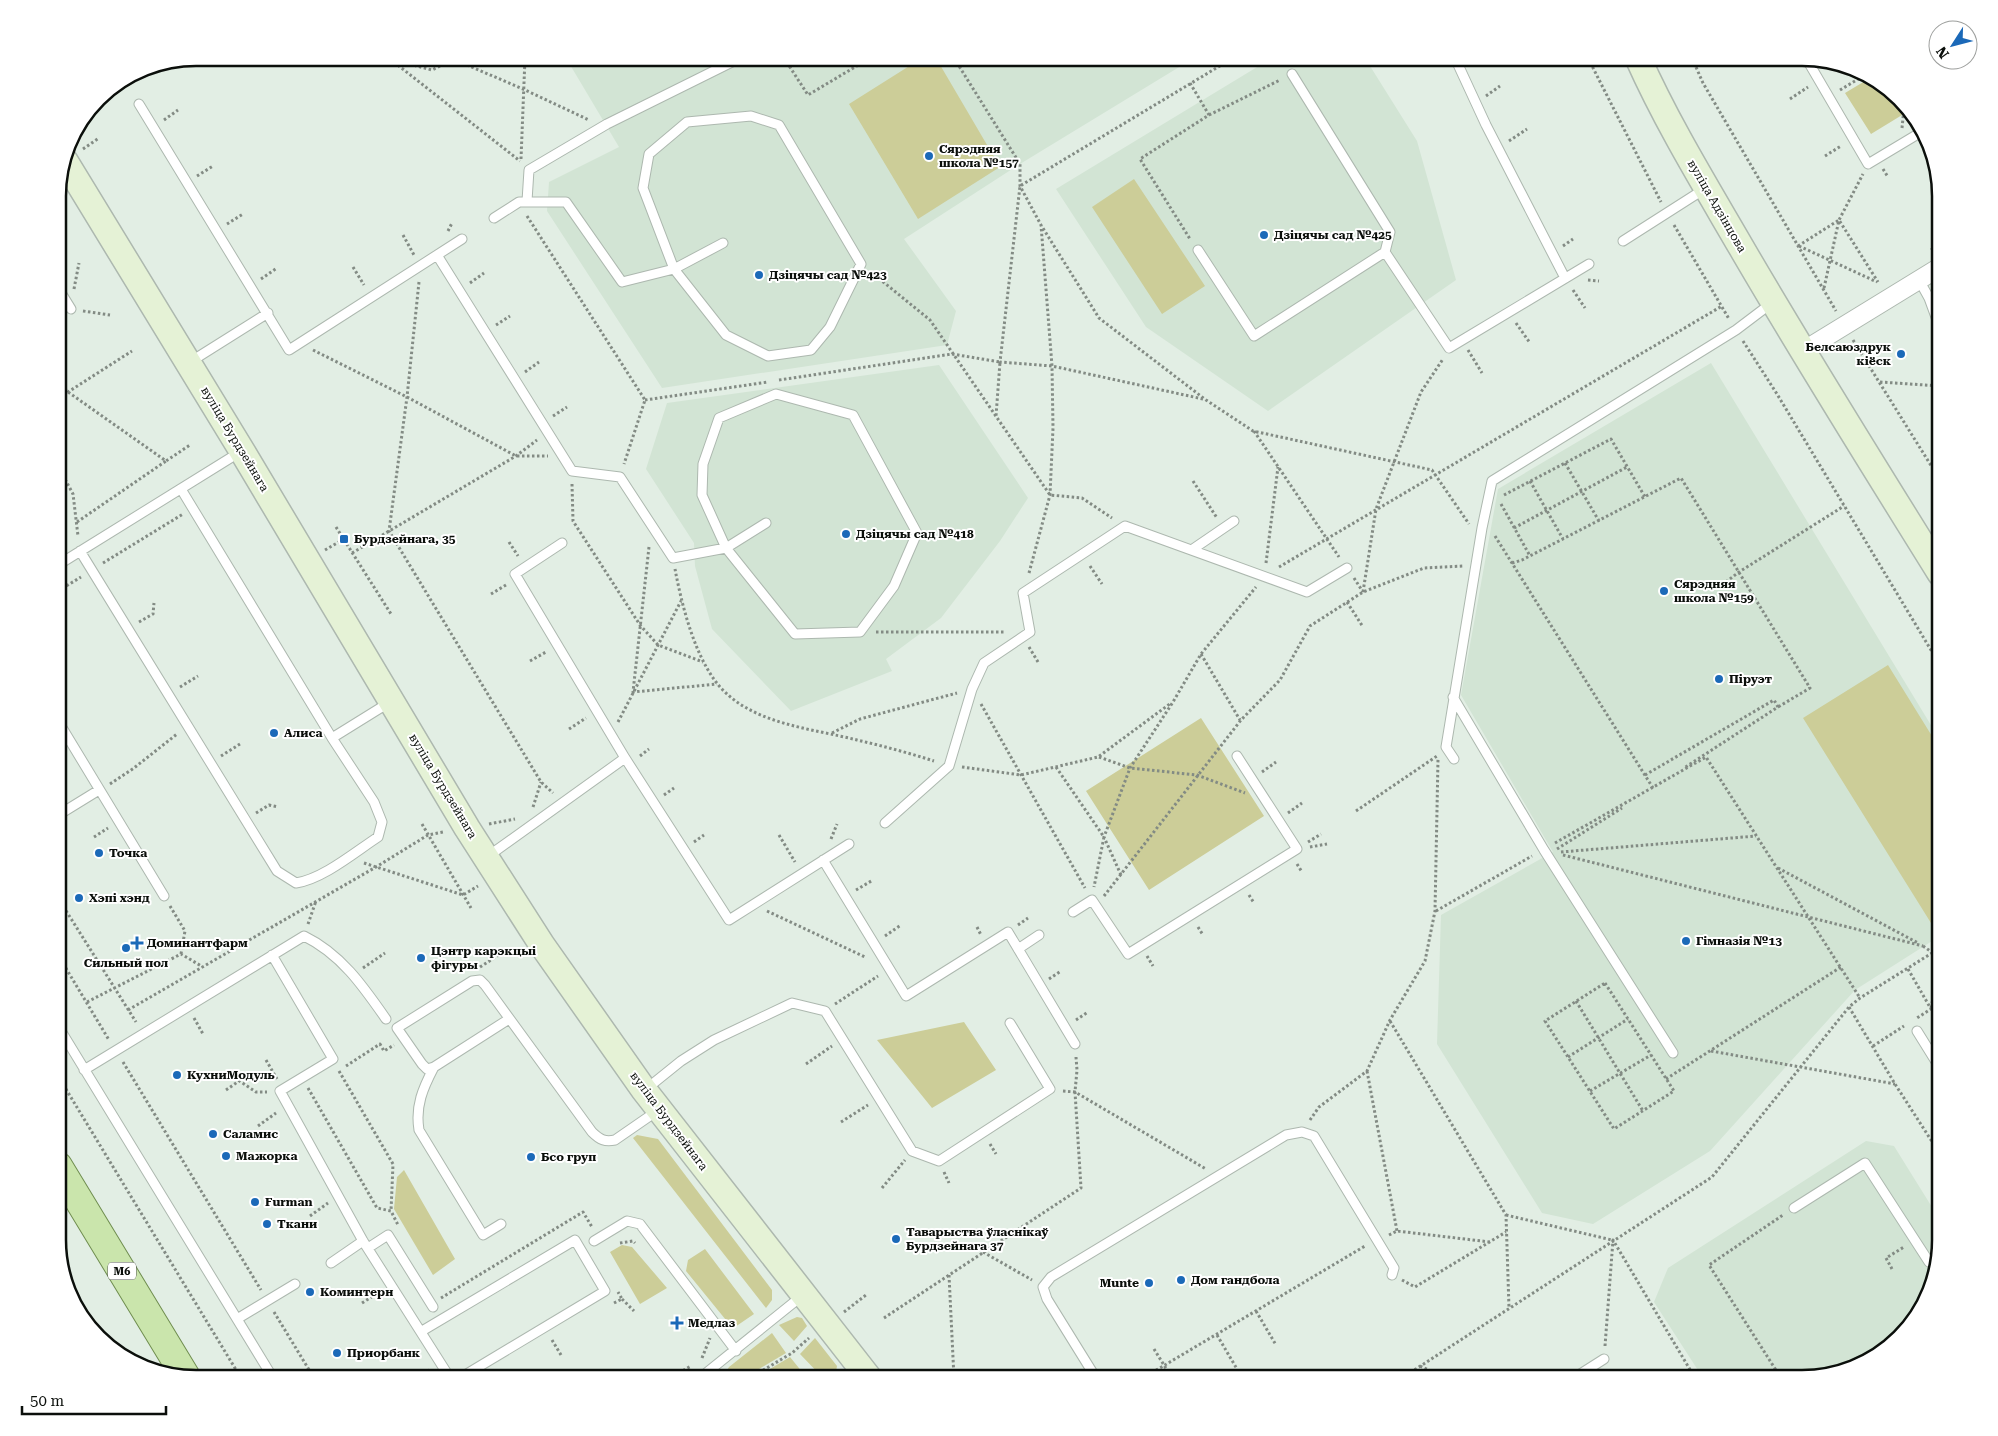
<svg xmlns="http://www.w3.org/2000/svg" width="1998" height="1436" viewBox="0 0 1998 1436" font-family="'Roboto Serif',serif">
<rect width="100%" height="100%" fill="#e2eee4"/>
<path fill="#d2e4d4" d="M566 58H1194L1020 164 904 239 956 311 947 345 662 388 547 211 549 182 619 147Z
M1272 58H1365L1417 141 1456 280 1268 411 1146 327 1056 189Z
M1711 363 1940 740V936L1855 990 1710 1151 1593 1224 1542 1213 1437 1044 1441 915 1553 852 1461 695 1498 489Z
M939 365 1028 498 1000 541 941 618 886 659 892 671 791 711 712 629 695 566 694 543 646 469 667 403Z
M1866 1141 1894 1146 1940 1220V1240L1933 1284 1912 1324 1863 1364 1801 1378H1703L1654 1302 1668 1268Z"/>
<path fill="#cccd98" d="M922 58H936L1000 167 918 219 849 104Z
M1870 78 1886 86 1907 112 1871 134 1845 93Z
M1134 179 1205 286 1162 314 1092 207Z
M1888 665 1940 749V928L1936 931 1803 718Z
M1201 718 1264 816 1149 890 1086 791Z
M964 1022 996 1070 932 1108 877 1040Z
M637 1135 658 1139 772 1290V1300L766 1308 633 1138Z
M404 1170 455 1259 433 1275 394 1209 397 1177Z
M622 1245 632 1247 667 1288 640 1304 610 1252Z
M705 1249 754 1314 735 1327 730 1325 686 1271 688 1260Z
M797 1317 802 1318 807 1326 794 1341 779 1325Z
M772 1333 786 1353 744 1378H722L729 1367Z
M815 1338 837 1366 835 1378H823L800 1354Z
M790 1357 807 1378H755Z"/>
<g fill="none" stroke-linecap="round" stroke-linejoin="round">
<g stroke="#adb8af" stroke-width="11">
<path id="lane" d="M1455 58 1486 125 1565 278
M1806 58 1868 164 1923 131
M139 104 289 350 462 239
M751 116 779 125 861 264 830 327 811 350 768 356 726 335 674 269 643 188 649 154 687 122Z
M527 201 529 170 607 124 740 58
M494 218 519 202H566L622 282 674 269 723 243
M1623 241 1706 188
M1198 250 1254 336 1385 252 1390 232 1292 74
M1385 252 1449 348 1589 264
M437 255 572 471 620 477 673 558 726 548 766 523
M1919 280 1929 298 1940 328
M58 288 71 309
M190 362 268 313
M776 394 853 415 917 533 894 586 860 632 795 634 726 548 702 495 703 464 719 418Z
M562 543 515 574 625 758 729 920 849 844
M1193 549 1234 521
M80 551 277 871 296 883C323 879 355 852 378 837L382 822 374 802 332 738 181 489
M58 565 240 452
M1453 697 1544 850 1673 1053
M58 721 164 896
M332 738 390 702
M1454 759 1446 747 1482 528 1492 481 1736 330 1773 302
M60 814 99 790
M885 823 949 766 972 689 984 663 1030 632 1023 593 1125 526 1307 592 1347 568
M487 857 625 758
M823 860 906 996 1008 932 1075 1044
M1073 912 1092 900 1128 954 1297 849 1237 756
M1018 949 1039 935
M272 955 333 1059 280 1091 363 1241 450 1378
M509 1019 434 1067 427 1069 422 1064 397 1028 472 981 480 980 485 985 592 1132C600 1140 605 1142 615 1140L657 1111
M58 1026 273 1378
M1917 1031 1940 1068
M434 1067C423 1088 415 1106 419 1130L483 1235 501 1224
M84 1070 304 936C341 954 363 986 386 1019
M645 1090 681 1061 714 1040 792 1003 825 1011 912 1151 939 1161 1050 1089 1010 1023
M1794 1208 1865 1163 1929 1262 1938 1256
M594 1241 627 1221 640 1224 736 1351
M368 1248 388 1235 433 1307
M331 1263 363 1241
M237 1319 295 1284
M422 1331 575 1240 605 1291 460 1378
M700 1378 803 1295
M1096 1378 1047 1299 1043 1287 1051 1277 1286 1135 1302 1132 1314 1136 1394 1268 1392 1275
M1574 1378 1604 1359"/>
</g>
<g stroke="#adb8af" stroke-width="20">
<path id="street" d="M1803 351 1940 267"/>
</g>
<g stroke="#adb8af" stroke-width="28">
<path id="secondary" d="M1638 58C1667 123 1705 185 1741 247 1805 357 1873 465 1940 573
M65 161 242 451 467 828 542 945 644 1090 869 1378"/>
</g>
<g stroke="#708e50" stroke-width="30">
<path id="primary" d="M58 1166 186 1377"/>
</g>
<path stroke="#838b84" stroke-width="3" stroke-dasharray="2.5 2.5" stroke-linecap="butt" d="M385 58 432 70 456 58
M784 58 808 95 870 58
M954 58 1020 164V186L1041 225 1099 318 1206 400 1253 431 1432 470 1469 524
M1588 58 1661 202
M1692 58 1703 83 1836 311
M390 59 520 161
M453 59 523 89 589 120
M1190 83 1209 115 1140 159 1190 239
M1840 90 1865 75
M1486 96 1500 86
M1790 99 1808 87
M1209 115 1280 80
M164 120 178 110
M1902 128 1904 108
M1509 141 1527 129
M83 149 99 138
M1825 156 1841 146
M521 159 525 58
M1883 169 1888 177
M197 176 213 166
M527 216 645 400 624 464
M227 224 243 214
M1674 225 1729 319
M448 231 452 223
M403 235 414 255
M1563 246 1573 239
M1798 246 1839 220 1878 282
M1799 246 1877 282
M1931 250 1940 244
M353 267 364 285
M871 272 930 320 1050 495 1082 498 1112 518
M261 279 277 268
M1588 280 1599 281
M419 282 407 397 389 531 541 782 553 793
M470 283 484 273
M1824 288 1839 220 1863 174
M74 289 79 263
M1573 290 1585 308
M83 311 110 315
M1516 323 1530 343
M58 325 62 320
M496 325 510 316
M1853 340 1940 480
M1743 341 1777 394 1940 665
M313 350 407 397 516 456H548
M1468 350 1482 373
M525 372 539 362
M779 380 952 354 1000 362 996 416
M58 381 68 392 166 461 190 445
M1880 382 1940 386
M58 396 68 392 132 351
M1203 399 1052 366 1000 362 1020 186 1233 58
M645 400 768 382
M553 416 567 407
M1254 431 1339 557
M1565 463 1599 521
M58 466 73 494 78 536
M1193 481 1217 518
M1530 481 1563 539
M572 484 573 521 640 625 658 645 703 662
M1504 495 1611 439 1645 497
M1501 504 1530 556
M77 522 166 461
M336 527 391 614
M1514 528 1627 467
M1495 536 1653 788
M509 542 518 556
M649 547 633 692 717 684
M325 550 344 539
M352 553 516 456 537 440
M103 563 183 514
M1266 563 1278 467
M1512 563 1522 560 1681 478 1810 688 1778 707
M1090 566 1102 584
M1279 567 1722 306
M675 569C682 606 694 653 716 682 748 724 810 728 857 740 883 746 909 753 934 761
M1029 573 1050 495 1053 428 1052 366 1041 225
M1354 578 1363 592
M1718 588 1739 572 1844 506
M58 591 81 577
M1363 592 1376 509 1421 392 1443 359
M491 594 506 585
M1347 602 1363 627
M139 622 153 614 154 603
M876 632H1004
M1029 647 1038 662
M1201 654 1240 720
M530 661 546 652
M180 687 198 676
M981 704 1085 888
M618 722 681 601
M569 729 586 718
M832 733 860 719 957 693
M221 756 240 744
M640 756 649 749
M1099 757 1130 768 1197 775 1245 793
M962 767 1021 775 1098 757 1171 703
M1056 767 1104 837 1094 887
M1262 772 1276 762
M1645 775 1774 700 1778 707 1684 768
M110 784 134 768 177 734
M664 795 674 788
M533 807 541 782
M1356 811 1437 756
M256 813 269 805 278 807
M1288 813 1302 803
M422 824 471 908
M489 824 515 819
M779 835 795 862
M94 837 108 828
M831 839 837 824
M694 842 704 835
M1308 842 1321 834
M1555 843 1706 757 1860 998
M1310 847 1327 844
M1557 849 1622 808
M1561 852 1756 836
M1563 855 1923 946
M364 863 463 895 478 886
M1297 864 1302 872
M1778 868 1918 943
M1121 875 1104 837 1130 768 1173 702 1201 654 1256 587
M856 890 873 880
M1249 895 1254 903
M1104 896 1241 720 1280 680 1310 626 1363 592 1424 568 1463 566
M58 898 136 1022
M170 906 185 931 181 954
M767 911 865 957
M1436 911 1532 856
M308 924 316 901
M1018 925 1028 918
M977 927 981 935
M1198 927 1203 935
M885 936 901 925
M1923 946 1933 953
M58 955 109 1040
M1147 956 1153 966
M480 967 502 953
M363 968 385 953
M1908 969 1931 1009 1917 1018
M1049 979 1061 971
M1605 983 1674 1091 1614 1129 1545 1021Z
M1576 1001 1643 1111
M87 1002 181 954 203 967
M835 1004 878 976
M1849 1007 1895 1084 1940 1154
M1931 1008 1935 989 1940 985
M128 1010 376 867 428 835 443 832
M194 1018 203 1034
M1076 1020 1088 1012
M1390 1021 1506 1215 1509 1308
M1873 1046 1904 1026
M1711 1051 1895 1084
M1568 1057 1628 1019
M266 1060 277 1079
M123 1062 261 1290
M806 1064 832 1046
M346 1066 380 1044 384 1051 394 1045
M339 1071 393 1164 391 1211
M1367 1071 1397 1231
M226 1072 256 1092H267
M58 1076 241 1378
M1666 1079 1841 967
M308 1088 377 1208 391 1211 398 1225
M226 1090 239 1081
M1063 1091 1075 1092 1206 1169
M1590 1091 1651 1055
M1310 1120 1319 1107 1367 1071 1390 1020 1425 961 1435 911 1438 759
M841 1122 868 1105
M258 1126 276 1113
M990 1144 996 1154
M944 1172 949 1183
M882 1188 905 1160
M1506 1215 1612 1240
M310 1216 328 1203
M1389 1235 1397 1231 1490 1242
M620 1243 633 1241 635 1243
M983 1252 1032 1280
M1892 1269 1886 1258 1904 1247
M949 1275 954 1378
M1402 1280 1415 1287 1506 1232
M441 1298 583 1212 592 1227
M622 1299 634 1311
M362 1303 381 1291
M614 1303 622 1299 618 1292
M1256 1311 1276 1345
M274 1312 314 1378
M844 1312 866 1295
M884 1318 1081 1188 1075 1092 1077 1070 1076 1057
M1217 1335 1237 1369
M552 1340 561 1355
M1605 1346 1613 1240 1695 1378
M1154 1349 1172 1378
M702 1358 710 1338
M1420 1366 1446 1378
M1612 1370 1617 1378
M414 1378 429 1370
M670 1378 691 1366
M750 1378 792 1353 809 1338
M1143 1378 1365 1246
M1402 1378 1712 1177 1849 1007 1860 998 1940 948
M1781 1378 1709 1265 1783 1215"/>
<use href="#lane" stroke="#fff" stroke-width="9"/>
<use href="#street" stroke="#fff" stroke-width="18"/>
<use href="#secondary" stroke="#e5f2d6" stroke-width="25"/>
<use href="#primary" stroke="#cae5ac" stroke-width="28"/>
</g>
<g fill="#1b69b8" stroke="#fff" stroke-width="2">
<circle cx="929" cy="156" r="5"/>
<circle cx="1264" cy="235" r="5"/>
<circle cx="759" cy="275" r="5"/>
<circle cx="1901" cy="354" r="5"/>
<circle cx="846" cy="534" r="5"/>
<rect x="339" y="534" width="10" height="10" rx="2.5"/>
<circle cx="1664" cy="591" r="5"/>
<circle cx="1719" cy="679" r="5"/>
<circle cx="274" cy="733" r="5"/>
<circle cx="99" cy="853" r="5"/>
<circle cx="79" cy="898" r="5"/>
<circle cx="1686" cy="941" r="5"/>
<path d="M134.5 935.5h5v5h5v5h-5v5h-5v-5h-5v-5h5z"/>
<circle cx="126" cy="948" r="5"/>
<circle cx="421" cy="958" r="5"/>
<circle cx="177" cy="1075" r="5"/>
<circle cx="213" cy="1134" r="5"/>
<circle cx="226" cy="1156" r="5"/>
<circle cx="531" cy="1157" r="5"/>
<circle cx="255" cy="1202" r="5"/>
<circle cx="267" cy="1224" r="5"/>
<circle cx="896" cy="1239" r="5"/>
<circle cx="1181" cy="1280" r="5"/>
<circle cx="1149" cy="1283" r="5"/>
<circle cx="310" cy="1292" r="5"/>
<path d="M674.5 1315.5h5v5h5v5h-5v5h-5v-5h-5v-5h5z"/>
<circle cx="337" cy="1353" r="5"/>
</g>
<g text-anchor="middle" stroke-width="4" stroke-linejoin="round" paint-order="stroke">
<rect fill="#fff" stroke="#545754" stroke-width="1" x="108" y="1262.5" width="28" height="17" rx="4"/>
<g font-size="11" font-weight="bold" fill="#0b0f0b">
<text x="122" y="1275">М6</text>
</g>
<g font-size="12" font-weight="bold" fill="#0b0f0b" stroke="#fff" text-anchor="start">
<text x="939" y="153">Сярэдняя<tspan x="939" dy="14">школа №157</tspan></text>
<text x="1274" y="239">Дзіцячы сад №425</text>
<text x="769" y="279">Дзіцячы сад №423</text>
<text x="1891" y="351" text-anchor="end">Белсаюздрук<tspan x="1891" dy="14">кіёск</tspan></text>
<text x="856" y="538">Дзіцячы сад №418</text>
<text x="354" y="543">Бурдзейнага, 35</text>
<text x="1674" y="588">Сярэдняя<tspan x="1674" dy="14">школа №159</tspan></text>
<text x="1729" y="683">Піруэт</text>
<text x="284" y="737">Алиса</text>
<text x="109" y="857">Точка</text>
<text x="89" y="902">Хэпі хэнд</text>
<text x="1696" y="945">Гімназія №13</text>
<text x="147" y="947">Доминантфарм</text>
<text x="431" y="955">Цэнтр карэкцыі<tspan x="431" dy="14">фігуры</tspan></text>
<text x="126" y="967" text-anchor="middle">Сильный пол</text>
<text x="187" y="1079">КухниМодуль</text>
<text x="223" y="1138">Саламис</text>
<text x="236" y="1160">Мажорка</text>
<text x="541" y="1161">Бсо груп</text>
<text x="265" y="1206">Furman</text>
<text x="277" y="1228">Ткани</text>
<text x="906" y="1236">Таварыства ўласнікаў<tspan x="906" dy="14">Бурдзейнага 37</tspan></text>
<text x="1191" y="1284">Дом гандбола</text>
<text x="1139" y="1287" text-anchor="end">Munte</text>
<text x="320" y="1296">Коминтерн</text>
<text x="688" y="1327">Медлаз</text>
<text x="347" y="1357">Приорбанк</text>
</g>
<g font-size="12" fill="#0b0f0b" stroke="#fff">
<text transform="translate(1717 206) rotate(60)" y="4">вуліца Адзінцова</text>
<text transform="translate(235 439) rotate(59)" y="4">вуліца Бурдзейнага</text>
<text transform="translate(443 786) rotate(59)" y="4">вуліца Бурдзейнага</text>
<text transform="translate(669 1121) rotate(53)" y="4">вуліца Бурдзейнага</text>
</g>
</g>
<path d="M0 0H1998V1436H0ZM196 66H1802A130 130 0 0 1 1932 196V1240A130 130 0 0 1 1802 1370H196A130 130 0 0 1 66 1240V196A130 130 0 0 1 196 66Z" fill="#fff" fill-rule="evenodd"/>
<path fill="none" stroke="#0b0f0b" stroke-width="2.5" d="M196 66H1802A130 130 0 0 1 1932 196V1240A130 130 0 0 1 1802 1370H196A130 130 0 0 1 66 1240V196A130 130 0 0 1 196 66Z"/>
<g transform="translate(1953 45) rotate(234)"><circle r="24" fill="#ffffff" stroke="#9d9f9d"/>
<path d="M0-4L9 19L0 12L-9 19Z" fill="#1b69b8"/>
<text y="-8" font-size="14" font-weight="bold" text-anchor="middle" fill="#0b0f0b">N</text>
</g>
<path d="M22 1406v8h144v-8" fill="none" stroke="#0b0f0b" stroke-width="2.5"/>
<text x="30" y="1406" font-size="15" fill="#0b0f0b" stroke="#ffffff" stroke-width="4" paint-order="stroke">50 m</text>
</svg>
